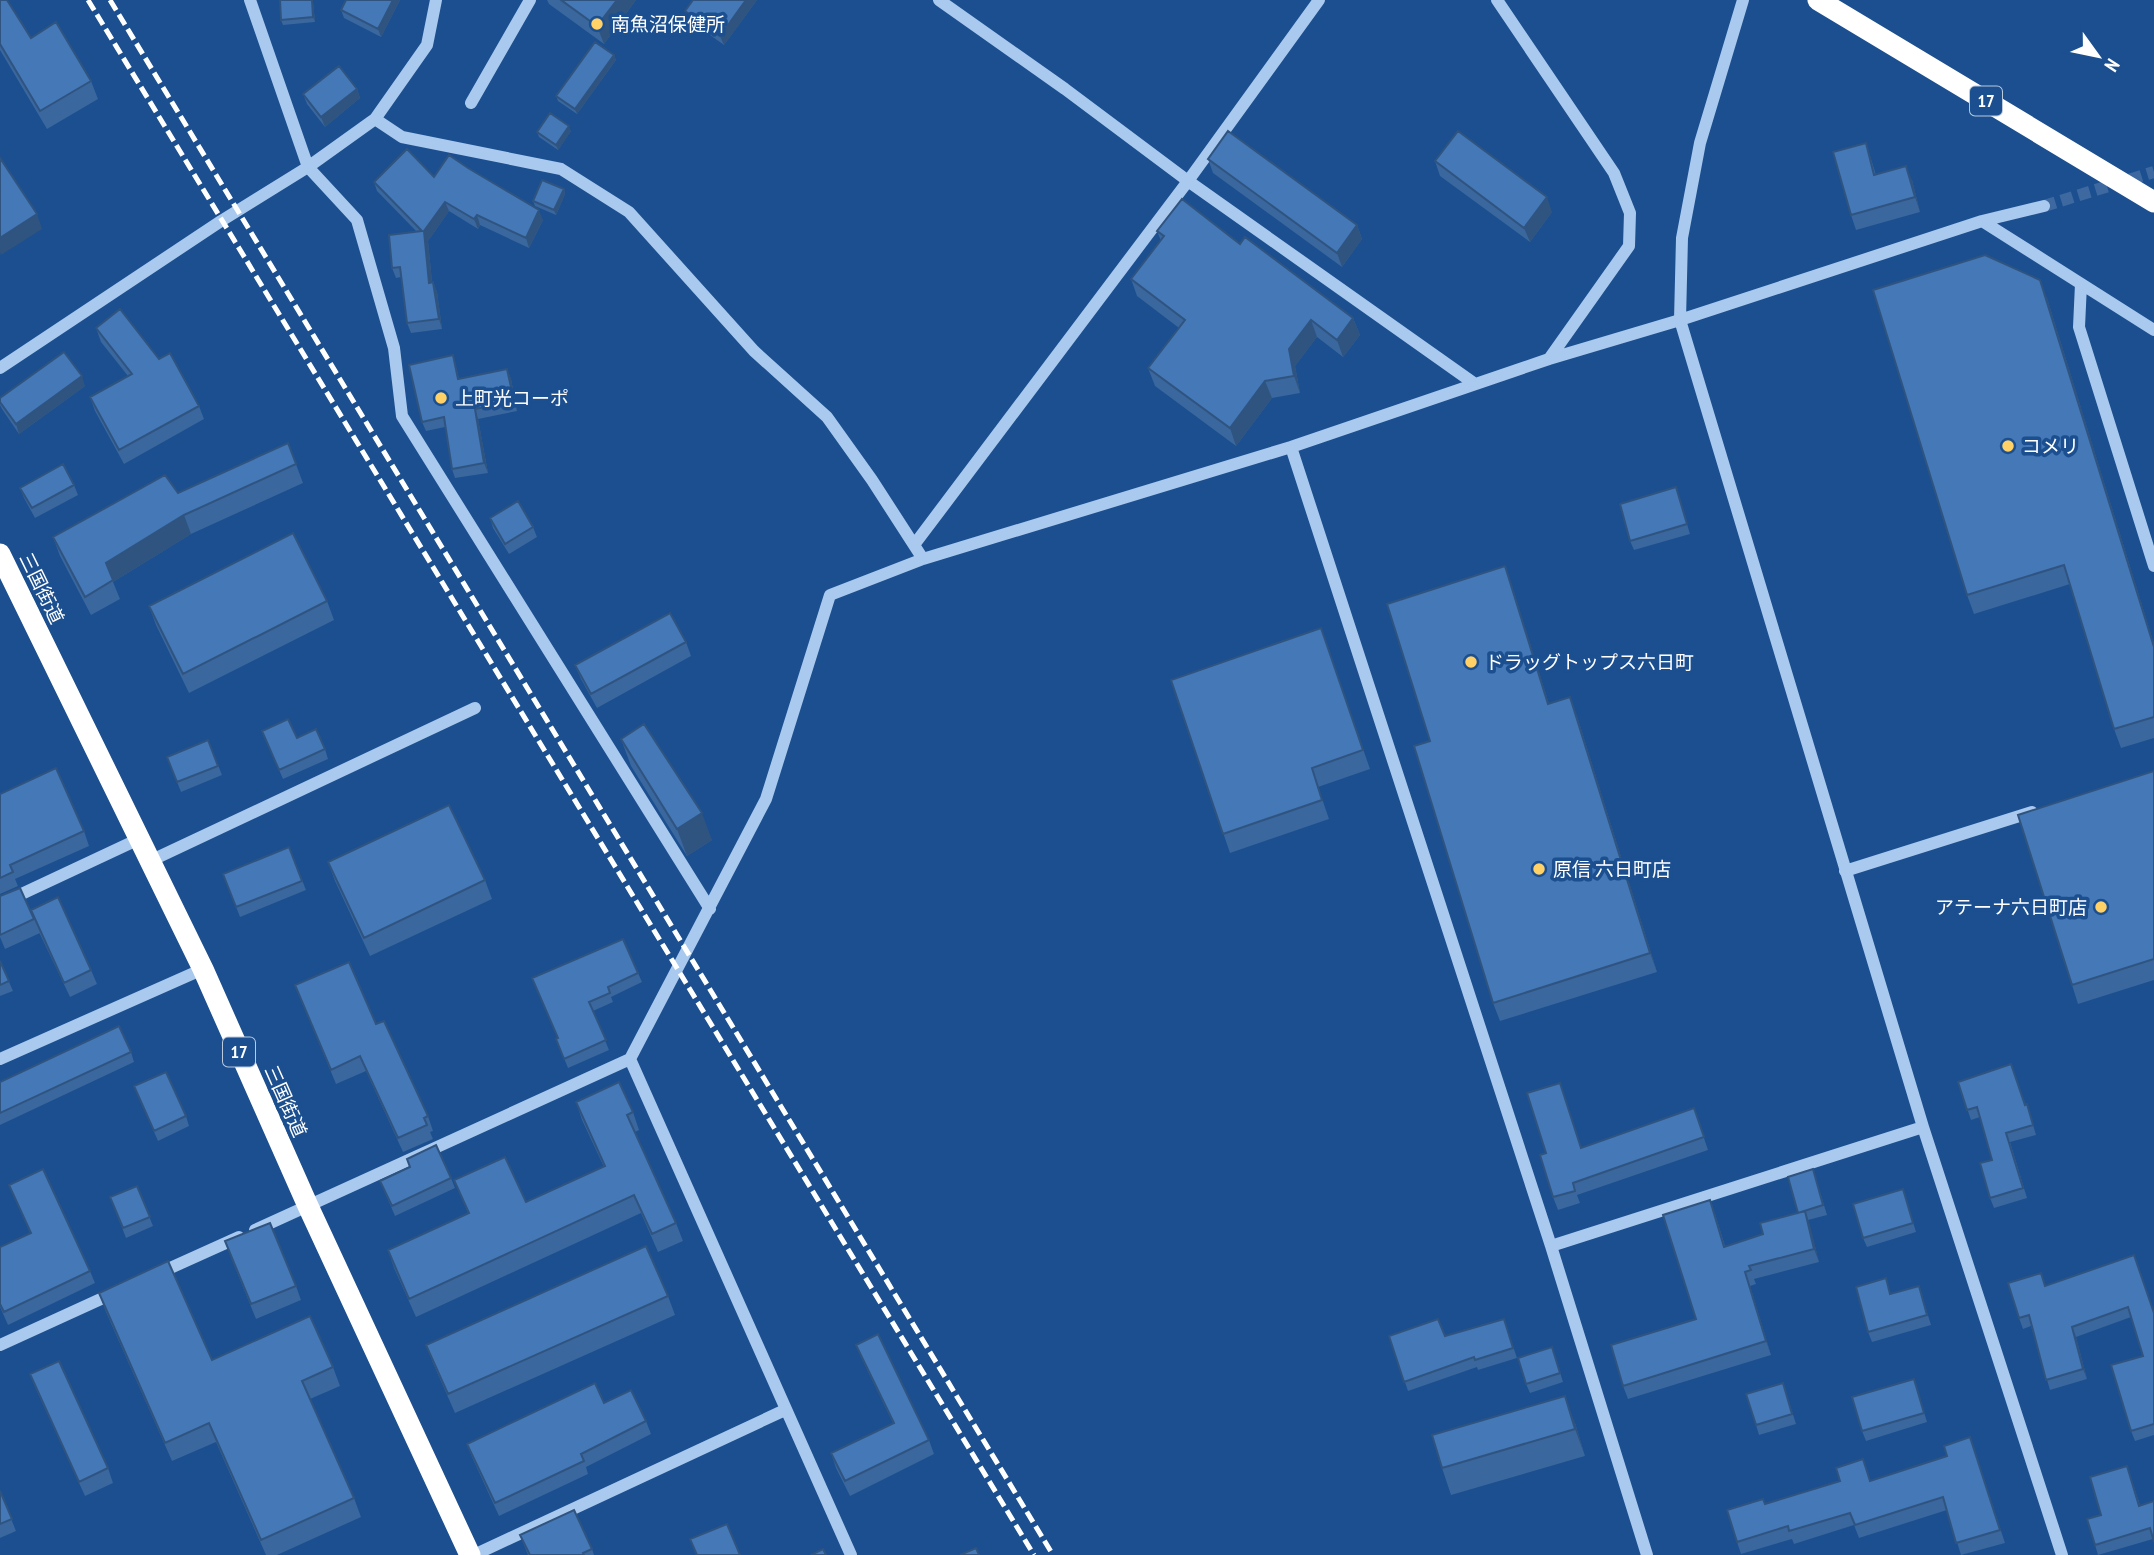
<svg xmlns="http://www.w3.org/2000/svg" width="2154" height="1555" viewBox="0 0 2154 1555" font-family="'PT Sans Narrow','Noto Sans JP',sans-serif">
<rect width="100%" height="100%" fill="#1b4f8f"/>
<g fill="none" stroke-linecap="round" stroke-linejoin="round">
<path stroke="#3d69a0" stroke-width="12" stroke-dasharray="12 6" stroke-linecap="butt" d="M2044 206 2154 172"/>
<path stroke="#a9c9ee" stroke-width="12" d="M250 0 308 167 357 220 394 348 402 416 710 909
M939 0 1065 89 1188 181 1475 384
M1497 0 1614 173 1630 213 1629 246 1549 359
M1743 0 1700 143 1682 238 1680 320 1923 1127 2062 1555
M471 103 530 0
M375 119 402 137 561 169 629 212 754 351 827 417 872 480 923 559
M1982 221 2154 330
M2081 284 2079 327 2154 566
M0 368 221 221 308 167 375 119 427 45 436 0
M1291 447 1551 1246 1647 1555
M914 545 1188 181 1319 0
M150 861 475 708
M1845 871 2032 812
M0 904 139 839
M0 1059 203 969
M630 1059 851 1555
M255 1230 630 1059 766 799 830 595 923 559 1291 447 1549 359 1680 320 1982 221 2044 206
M1551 1246 1923 1127
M157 1274 239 1237
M0 1345 114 1293
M474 1555 785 1410"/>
<path stroke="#fff" stroke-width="21" d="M1818 0 2154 202
M0 554 203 969 308 1206 470 1555"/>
<path stroke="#fff" stroke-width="5" stroke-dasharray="12 5" stroke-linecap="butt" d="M88 0 1034 1555
M110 0 1053 1555"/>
</g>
<path fill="#3a679d" d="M0 0 7 1 31 38 91 81 98 99 47 129 0 50Z
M346 0H400L381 37 344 18 341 10Z
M547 0H636L604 44 549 4Z
M757 0 724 45 689 20 685 11Z
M313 2 315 22 283 25 281 20Z
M614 55 616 60 577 114 558 101 556 96Z
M357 89 360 98 325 127 307 104 303 94Z
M571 131 558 150 539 137 537 132Z
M1866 143 1876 175 1912 180 1920 212 1856 230 1851 215Z
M1208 159 1357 225 1362 239 1342 267 1213 173Z
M1435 161 1552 212 1530 242 1440 176Z
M468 168 543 220 529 248 480 225 478 229 449 211 428 241 432 282H433L437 292 442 329 411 333 407 323 401 277 396 278 392 268 417 232 377 191 374 182 434 177Z
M564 189 565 194 556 215 535 206 533 201Z
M1157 231 1240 244 1353 318 1360 335 1343 357 1317 337 1295 366 1300 393 1272 398 1236 446 1155 386 1148 368 1179 328 1137 296 1131 279 1161 241Z
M2047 298 2154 644V738L2121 748 2114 729 2070 584 1974 614 1967 595Z
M96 328 199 406 204 419 124 464 95 411 90 397 128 376 101 342Z
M453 355 459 379 507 369 511 379 517 411 478 419 488 473 455 478 452 469 445 427 426 431 422 422Z
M85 386 19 434 2 409 0 405V398Z
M288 443 303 483 191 534 113 582 120 599 91 615 60 556 53 537 178 493Z
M74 485 78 495 35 518 24 498 20 488Z
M1676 487 1690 534 1634 550 1630 541Z
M490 518 533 527 537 537 509 554 493 528Z
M1505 566 1549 704 1577 716 1657 972 1500 1021 1493 1003 1430 741Z
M327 601 334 620 189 693 156 625 149 606Z
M1321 628 1370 769 1318 787 1329 819 1230 853 1171 680Z
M686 642 691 656 597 708 581 679 575 665Z
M262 731 297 738 325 749 328 759 283 779Z
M621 739 712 840 687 856 631 766Z
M208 740 222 775 181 792 167 757Z
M2154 771V980L2078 1004 2072 985Z
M0 794 84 831 89 846 15 879 18 886 0 894Z
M289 847 306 890 240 917 223 874Z
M328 862 485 880 492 899 370 956 335 881Z
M0 896 32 913 91 970 97 984 70 997 38 930 40 933 5 949 0 937Z
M0 961 13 991 0 996Z
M638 973 642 982 611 997 613 1002 593 1011 609 1050 568 1068 556 1039 558 1038 532 978Z
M295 985 376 1024 428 1116 433 1131 430 1132 433 1139 403 1152 366 1071 336 1084Z
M131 1052 134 1062 0 1125V1082Z
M1958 1082 2025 1105 2027 1104 2036 1135 2010 1142 2027 1198 1994 1208 1990 1198 1992 1160 1980 1117 1971 1120Z
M1560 1083 1581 1148 1694 1108 1708 1150 1577 1195 1580 1203 1558 1210 1553 1197 1546 1153Z
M134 1086 186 1116 189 1126 158 1141Z
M576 1102 633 1112 639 1130 635 1132 676 1223 683 1241 658 1252 641 1213 416 1317 394 1268 388 1250 468 1213 454 1180 526 1202 604 1167 582 1120Z
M407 1159 451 1178 455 1188 395 1216 380 1181 410 1167Z
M1813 1169 1827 1215 1808 1220 1819 1262 1754 1279 1756 1284 1750 1286 1771 1355 1628 1399 1623 1386 1696 1319 1715 1214 1725 1246 1763 1234 1798 1213Z
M9 1185 90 1271 95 1283 8 1325 0 1307V1247L30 1233Z
M137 1186 153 1226 126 1238 110 1197Z
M1903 1189 1916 1232 1867 1247 1863 1238Z
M230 1255 296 1286 301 1300 256 1319Z
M2046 1285 2154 1312V1435L2135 1441 2131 1431 2143 1356 2131 1317 2076 1337 2087 1379 2050 1390 2031 1326 2023 1329 2019 1318Z
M99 1293 212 1360 333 1367 340 1386 310 1399 354 1498 361 1517 277 1555H266L216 1442 172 1461 106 1312Z
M1891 1294 1922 1296 1931 1325 1872 1342 1868 1332Z
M668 1296 675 1315 455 1413 433 1363 426 1345Z
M1507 1328 1517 1358 1478 1370 1477 1367 1408 1391 1389 1336H1445Z
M856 1345 929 1440 934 1454 850 1496 836 1468 831 1453 893 1423 862 1359Z
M1555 1356 1563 1382 1530 1393 1526 1384Z
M30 1374 108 1468 113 1483 85 1496 36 1389Z
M1783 1383 1796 1424 1759 1435 1756 1425Z
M1917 1389 1927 1422 1866 1441 1862 1431Z
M604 1403 646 1421 651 1434 586 1467 588 1474 499 1516 472 1457 467 1444Z
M1575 1423 1585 1456 1451 1495 1442 1468Z
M1970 1437 2005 1543 1961 1555 1947 1510 1859 1538 1854 1525 1794 1544 1792 1539 1741 1554 1737 1542 1765 1504 1871 1481 1947 1456Z
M2127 1466 2140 1505 2154 1501 2153 1539 2098 1555 2095 1545 2101 1515Z
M0 1491 16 1531 0 1538Z
M520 1535 592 1549 594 1555H528Z"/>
<path fill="#305480" d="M312 0 313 2 315 22 313 17Z
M393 0H400L381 37 378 29Z
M617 0H636L604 44 597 26Z
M746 0H757L724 45 720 36Z
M614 55 616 60 577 114 575 109Z
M357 89 360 98 325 127 321 117Z
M569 126 571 131 558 150 556 145Z
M1906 166 1912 180 1920 212 1915 197Z
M564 189 565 194 556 215 554 210Z
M1547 197 1552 212 1530 242 1524 228Z
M445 202 449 211 428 241 433 292 429 283 424 231Z
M539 210 543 220 529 248 526 238Z
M37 214 42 229 1 255 0 252V238Z
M477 215 480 225 478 229 474 219Z
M1357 225 1362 239 1342 267 1337 253Z
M2040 280 2047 298 2154 644V647Z
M433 282 437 292 442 329 439 319Z
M1353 318 1360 335 1343 357 1337 340Z
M1311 320 1317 337 1295 366 1300 393 1294 376 1289 349Z
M507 369 511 379 517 411 514 401Z
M82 376 85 386 19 434 16 424Z
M1265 381 1272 398 1236 446 1230 428Z
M475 409 478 419 488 473 484 463Z
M184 515 191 534 113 582 106 563Z
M1505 566 1512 585 1555 723 1548 704Z
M1570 697 1577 716 1657 972 1650 953Z
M702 813 712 840 687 856 677 829Z
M1805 1211 1810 1225 1819 1262 1814 1249Z
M1745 1272 1750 1286 1771 1355 1766 1341Z
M2072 1327 2076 1337 2087 1379 2083 1369Z
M1565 1396 1575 1423 1585 1456 1575 1429Z"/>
<path fill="#4478b7" stroke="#305480" stroke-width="2" d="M0 0H7L31 38 56 22 91 81 40 111 0 44Z
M280 0H312L313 17 281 20Z
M346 0H393L378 29 341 10Z
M561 0H617L597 26Z
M693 0H746L720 36 685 11Z
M595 42 614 55 575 109 556 96Z
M339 66 357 89 321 117 303 94Z
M550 113 569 126 556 145 537 132Z
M1228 131 1357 225 1337 253 1208 159Z
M1458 131 1547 197 1524 228 1435 161Z
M1866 143 1874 175 1906 166 1915 197 1851 215 1833 152Z
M407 149 434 177 449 155 468 168 539 210 526 238 477 215 474 219 445 202 424 231 429 283 433 282 439 319 407 323 400 267 392 268 389 235 422 231 374 182Z
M0 158 37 214 0 238Z
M542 180 564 189 554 210 533 201Z
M1182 199 1240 244 1245 237 1353 318 1337 340 1311 320 1289 349 1294 376 1265 381 1230 428 1148 368 1185 320 1131 279 1164 236 1157 231Z
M1985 255 2040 280 2154 647V717L2114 729 2064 565 1967 595 1873 290Z
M120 309 159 359 170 353 199 406 119 450 90 397 132 374 96 328Z
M64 352 82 376 16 424 0 402V398Z
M453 355 458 379 507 369 514 401 475 409 484 463 452 469 444 417 422 422 409 365Z
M288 443 296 464 184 515 106 563 113 580 85 597 53 537 165 475 178 493Z
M63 464 74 485 32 508 20 488Z
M1676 487 1687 524 1630 541 1620 504Z
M518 501 533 527 505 544 490 518Z
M293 533 327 601 183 674 149 606Z
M1505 566 1548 704 1570 697 1650 953 1493 1003 1414 746 1430 741 1387 604Z
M670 613 686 642 591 694 575 665Z
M1321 628 1363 750 1312 768 1322 800 1223 834 1171 680Z
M288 719 297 738 316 729 325 749 279 770 262 731Z
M644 724 702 813 677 829 621 739Z
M208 740 218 766 177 782 167 757Z
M56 768 84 831 10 865 13 872 0 878V794Z
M2154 771V959L2072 985 2018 815Z
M449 805 485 880 364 938 328 862Z
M289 847 302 881 236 907 223 874Z
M20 888 34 919 0 935V896Z
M58 897 91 970 64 983 31 910Z
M623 939 638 973 608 987 610 993 589 1002 606 1040 564 1059 556 1039 558 1038 532 978Z
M0 961 9 981 0 985Z
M349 962 376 1024 384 1021 428 1116 424 1118 427 1125 398 1138 360 1056 331 1070 295 985Z
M119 1026 131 1052 0 1113V1082Z
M2011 1064 2025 1105 2027 1104 2033 1125 2006 1133 2023 1188 1990 1198 1980 1163 1992 1160 1977 1107 1967 1110 1958 1082Z
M166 1072 186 1116 154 1131 134 1086Z
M619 1082 633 1112 627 1115 676 1223 652 1234 634 1195 409 1299 388 1250 469 1213 454 1180 505 1157 526 1202 605 1166 576 1102Z
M1560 1083 1581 1148 1694 1108 1704 1137 1573 1183 1575 1191 1553 1197 1540 1155 1546 1153 1527 1093Z
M436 1145 451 1178 392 1206 380 1181 410 1167 407 1159Z
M43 1169 90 1271 4 1312 0 1304V1247L31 1233 9 1185Z
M1813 1169 1823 1205 1798 1213 1788 1177Z
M137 1186 150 1217 123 1228 110 1197Z
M1903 1189 1913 1223 1863 1238 1853 1204Z
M1710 1200 1724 1247 1763 1234 1760 1223 1805 1211 1814 1249 1749 1266 1751 1270 1745 1272 1766 1341 1623 1386 1611 1345 1696 1319 1663 1215Z
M270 1223 296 1286 251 1304 225 1241Z
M646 1246 668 1296 448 1394 426 1345Z
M2134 1255 2154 1313V1424L2131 1431 2111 1365 2143 1356 2128 1307 2072 1327 2083 1369 2046 1380 2029 1315 2019 1318 2008 1283 2041 1273 2045 1286Z
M168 1261 212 1360 310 1316 333 1367 302 1381 354 1498 261 1540 209 1423 165 1443 99 1293Z
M1886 1278 1890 1294 1919 1286 1927 1315 1868 1332 1856 1287Z
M1438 1319 1445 1336 1504 1319 1513 1348 1475 1360 1474 1357 1404 1382 1389 1336Z
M878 1334 929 1440 845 1481 831 1453 894 1423 856 1345Z
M1552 1347 1560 1373 1526 1384 1518 1358Z
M59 1361 108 1468 79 1482 30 1374Z
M1914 1379 1924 1413 1862 1431 1852 1397Z
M595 1383 604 1403 631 1390 646 1421 581 1454 584 1461 495 1503 467 1444Z
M1783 1383 1792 1414 1756 1425 1746 1394Z
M1565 1396 1575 1429 1442 1468 1432 1435Z
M1970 1437 2000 1530 1956 1543 1943 1497 1855 1525 1850 1513 1789 1531 1788 1526 1737 1542 1727 1510 1763 1499 1765 1504 1840 1481 1836 1468 1863 1459 1870 1481 1947 1456 1944 1446Z
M2127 1466 2139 1506 2154 1501V1542L2150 1528 2095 1545 2087 1519 2101 1515 2090 1477Z
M0 1491 12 1519 0 1524Z
M574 1510 592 1549 583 1553 584 1555H530L520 1535Z
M727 1524 740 1555H697L690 1539Z
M976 1548 979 1555H960Z
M823 1549 826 1555H811Z"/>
<g fill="#ffd166" stroke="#1b4f8f" stroke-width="2.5">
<circle cx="597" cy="24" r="7"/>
<circle cx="441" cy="398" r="7"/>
<circle cx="2008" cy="446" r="7"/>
<circle cx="1471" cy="662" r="7"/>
<circle cx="1539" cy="869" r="7"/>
<circle cx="2101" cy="907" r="7"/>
</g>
<g text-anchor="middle" stroke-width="7" stroke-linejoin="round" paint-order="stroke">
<g fill="#1b4f8f" stroke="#bbcadd" stroke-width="2">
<rect x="1970" y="86.5" width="32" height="29" rx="5"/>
<rect x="223" y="1037.5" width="32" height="29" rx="5"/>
</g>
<g font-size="18" font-weight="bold" fill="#fff">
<text x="1986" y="107">17</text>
<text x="239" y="1058">17</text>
</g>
<g font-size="19" fill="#fff" stroke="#1b4f8f" text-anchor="start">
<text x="611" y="31">南魚沼保健所</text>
<text x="455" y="405">上町光コーポ</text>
<text x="2022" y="453">コメリ</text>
<text x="1485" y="669">ドラッグトップス六日町</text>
<text x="1553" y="876">原信 六日町店</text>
<text x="2087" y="914" text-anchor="end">アテーナ六日町店</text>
</g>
<g font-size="19" fill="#fff" stroke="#1b4f8f">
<text transform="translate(42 588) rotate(64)" y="7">三国街道</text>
<text transform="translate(286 1101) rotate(66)" y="7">三国街道</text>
</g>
</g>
<g transform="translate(2098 56) rotate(123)" stroke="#1b4f8f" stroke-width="5" paint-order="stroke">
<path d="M0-5L12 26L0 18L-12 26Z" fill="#ffffff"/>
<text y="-10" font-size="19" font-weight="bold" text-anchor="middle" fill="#ffffff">N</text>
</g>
</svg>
